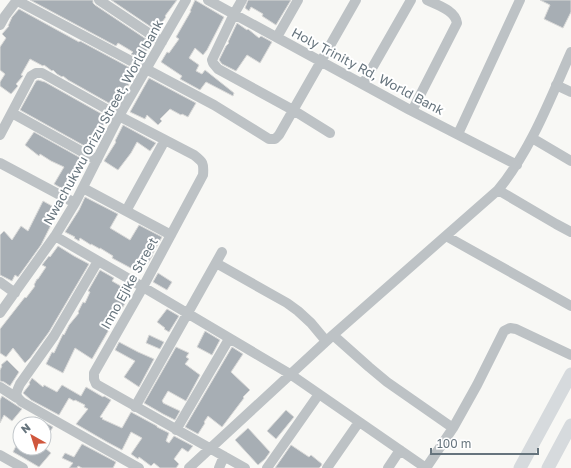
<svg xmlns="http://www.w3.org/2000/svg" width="571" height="468" viewBox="0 0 571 468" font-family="'Golos Text',sans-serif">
<rect width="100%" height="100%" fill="#f8f8f5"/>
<path fill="#a7aeb4" stroke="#d9d9d8" d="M30 0H93V3L95 5 152 43 141 59 131 54 133 52 118 43 116 46Z
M111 0H177L165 16 166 17 159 26 160 27 157 31Z
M195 0 224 17 207 50 203 55 195 48 189 58 199 65 196 71 202 74 205 70 234 93 233 96 206 82 200 90 180 79 182 76 161 62 167 52 169 53 179 39 176 37 191 11H190Z
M248 0H291L276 25 262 16 263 14 251 7 249 11 245 8Z
M540 0H571V12L563 28 544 19 550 5Z
M19 9 79 42 80 41 136 71 128 86 127 85 114 106 68 80 63 76 62 77 57 74 53 70 52 71 44 65 43 66 30 59 21 75 23 76 16 84 18 86 11 94 0 86V82L5 74 0 70V47L6 38 2 34 9 26H8L12 17Z
M237 23 247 30 248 29 259 38 261 36 272 42 260 63 247 55 236 71 222 64 219 60 226 46 229 43 228 42Z
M149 78 196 103 188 117 182 114 181 115 170 109 160 119 162 121 158 125 147 115 145 119 130 112Z
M38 80 45 82 109 118 97 133 98 134 90 149 20 110 36 81Z
M123 125 156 143 150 151 137 142 131 153 118 170 104 161 116 142 115 141Z
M34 132 86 161 68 192 54 184 64 167 51 161 40 154 39 156 25 145Z
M85 197 118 214 110 228 130 240 139 225 162 237 152 255H153L147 264 146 263 140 273 112 258 113 256 100 248V249L91 244V245L80 238 79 241 74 238 75 237 65 232 79 210Z
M43 201 52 206 47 216 54 219 41 245 18 277 15 275 12 281 0 275V235L4 231 12 240 21 226 28 231Z
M58 246 74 256 89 264 49 332 30 358 25 363 13 348 6 357 0 353V329L25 297 26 298 35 286 34 285 37 279H38L46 267 42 265 49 256 50 257Z
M100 270 114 278 112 281 131 292 123 307 113 321H114L92 359 75 348 63 373 46 364 52 352 54 353 63 334 64 335 69 325 79 313 78 312 83 302 85 303 90 292 88 291Z
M158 273 172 282 167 290 153 282Z
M167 309 179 316 169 332 164 329 165 328 157 322Z
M205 331 220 340 212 355 197 347Z
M149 335 164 342 160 349 146 343Z
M119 342 138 352 154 359 139 387 124 377 135 361 115 350Z
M176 347 189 353 186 357 189 359 185 364 200 375 186 401 168 391 162 401 163 402V403L180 411 175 420 163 414 144 403Z
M232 347 243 354 231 372 250 390 243 397 244 398 222 427 208 416 204 422 205 423 198 434 185 427Z
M7 360 19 372 10 386 4 382 0 381V370L2 366 1 365Z
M32 378 43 387 44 385 57 392 62 385 81 396 86 387 103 397 104 396 111 400 100 417 103 418 102 419 122 428 131 412 157 426V427L169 433 166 441 169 443 174 436 193 446 188 452 182 448 174 459 179 464 176 468H160L154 463 151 466 139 457 138 459 131 454 142 438 131 432 122 450 107 442 76 424 88 409 84 407 85 405 75 400 74 401 69 398 59 415 31 400 23 393 30 384 29 383Z
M2 396 22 409 12 421 4 415 0 423V400Z
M286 410 294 417 276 439 267 431Z
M35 417 53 427 44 442V424H30Z
M248 428 270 452 265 459 258 465 235 440Z
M20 438V448H45L51 453 39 467 22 457 13 452Z
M82 444 116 462 113 468H82L78 466 77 468H69L73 463 62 458 65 453 74 457Z
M291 445 309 457 311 455 322 464 321 466 319 468H275Z"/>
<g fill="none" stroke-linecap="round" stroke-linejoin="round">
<path stroke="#bdc2c5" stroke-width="10" d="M16 0 214 105 269 139H275L279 135 356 0
M99 0 162 42
M208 0 410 110 517 165
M242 0 234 14 212 60 213 63 218 69 293 110 330 133
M0 25 5 16 17 0
M277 37 298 0
M363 84 411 0
M556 85 571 92
M412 111 457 23C455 10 437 5 427 0
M12 113 97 160
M458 134 520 0
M0 135 31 76 36 73H42L119 116 194 155C203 162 204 163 203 175L143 287 94 373V379L96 384 245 468
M532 138 571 161
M0 163 75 203
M83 188 171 235
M498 190 556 224 571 232
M126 211 165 140
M55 236 143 287 290 374 426 468
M446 236 571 306
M98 261 54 336 20 384C16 393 14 395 22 402L139 468
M216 263 287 303 298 311 311 323 326 341
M0 282 15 293
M0 313 55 236 75 203 119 116 186 0
M333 335 369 367 387 382 453 428
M0 387 17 398
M135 407 222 252
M176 430 229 339
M0 455 23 468
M189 468 333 335 498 190C531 150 550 99 571 52
M219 468 224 456
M267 468 319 394
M327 468 359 422
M388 468 400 450
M426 468 453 428 477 385 504 331 510 328 516 329 571 355"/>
<path stroke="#d6dadd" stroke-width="13" d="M520 468 571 374
M548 468 571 425"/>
</g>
<g text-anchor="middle" stroke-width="4" stroke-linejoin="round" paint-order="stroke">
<g font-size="13" fill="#66747d" stroke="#fff">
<text transform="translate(368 71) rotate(28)" y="5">Holy Trinity Rd, World Bank</text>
<text transform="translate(103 122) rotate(-61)" y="5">Nwachukwu Orizu Street, World bank</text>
<text transform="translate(129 283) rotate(-61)" y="5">Inno Ejike Street</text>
</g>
</g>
<g transform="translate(32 436) rotate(321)"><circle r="19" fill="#ffffff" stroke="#c2c7cb"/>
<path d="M0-3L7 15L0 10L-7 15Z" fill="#d0573d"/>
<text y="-6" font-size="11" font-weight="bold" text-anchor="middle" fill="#66747d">N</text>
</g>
<path d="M431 448v6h107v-6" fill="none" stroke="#66747d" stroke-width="2"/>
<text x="437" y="448" font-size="12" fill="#66747d" stroke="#ffffff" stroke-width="3" paint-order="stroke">100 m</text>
</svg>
